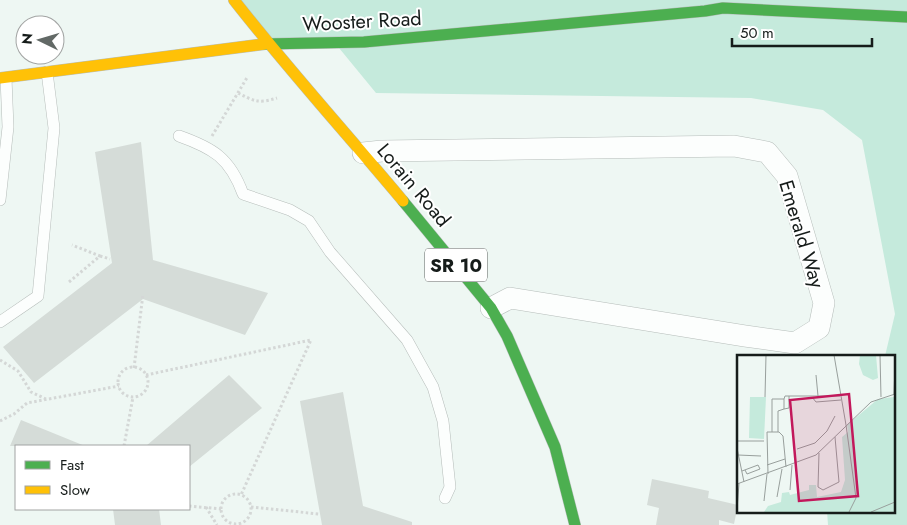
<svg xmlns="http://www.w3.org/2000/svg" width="907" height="525" viewBox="0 0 907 525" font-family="Jost,sans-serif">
<rect width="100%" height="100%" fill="#eef7f3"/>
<path fill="#c5eadc" d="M239 0H907V525H828L827 511H893V356H885L895 314 862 140 823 110 751 98 376 93 330 37 269 42Z"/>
<path fill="#d5dcd8" d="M141 142 153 260 268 293 245 335 143 299 34 383 3 347 112 263 95 152Z
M229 375 262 408 189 467V446H146Z
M343 392 363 506 412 522V525H322L300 401Z
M21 420 85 446H10Z
M652 479 709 491 708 498 738 505 734 524 719 520V525H656L659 508 647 505Z
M113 509H159L161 525H115Z"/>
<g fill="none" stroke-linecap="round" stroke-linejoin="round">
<g stroke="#b6bdba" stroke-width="12">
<path id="lane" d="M179 136C213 148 230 158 243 194L290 210 309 221 330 252 407 340 433 387 443 421 450 487 445 498
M0 200 8 127 6 78
M0 322 38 296 54 128 47 72"/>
</g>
<g stroke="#b6bdba" stroke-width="22">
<path id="street" d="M363 153 382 151 734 146 767 152 787 176 824 303 819 328 795 343 745 336 510 298 491 308"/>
</g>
<g stroke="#b6bdba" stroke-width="12">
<path id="fast" d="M265 44 364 42 705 11 723 8 907 17
M403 201 491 308 507 336 555 447 575 525"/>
</g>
<g stroke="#b6bdba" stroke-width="12">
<path id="slow" d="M234 0C288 69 347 134 403 201
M0 78 265 44"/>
</g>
<path stroke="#d4d7d6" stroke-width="3" stroke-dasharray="2.5 2.5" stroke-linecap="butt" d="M238 93C254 101 258 104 277 98
M212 136 248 76
M100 256 110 259
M69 282 100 256 72 245
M0 360 18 371 31 392 46 399
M118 382a15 15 0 1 1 30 0a15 15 0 1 1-30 0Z
M134 368 143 294
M146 375 311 340 241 495
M0 421 14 414 27 403 119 386
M124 446 133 397
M221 509a15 15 0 1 1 30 0a15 15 0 1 1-30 0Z
M189 506 221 509
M206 507 217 525
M251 507 319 514"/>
<use href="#lane" stroke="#fcfefd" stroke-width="11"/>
<use href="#street" stroke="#fcfefd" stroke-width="21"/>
<use href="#fast" stroke="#4caf50" stroke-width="11"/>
<use href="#slow" stroke="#ffc107" stroke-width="11"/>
</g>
<g text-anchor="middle" stroke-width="4" stroke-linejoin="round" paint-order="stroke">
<rect fill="#fff" stroke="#5c605f" stroke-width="1" x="425" y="248.5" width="62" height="33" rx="4"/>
<g font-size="19" font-weight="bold" fill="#161c1a">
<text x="456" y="272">SR 10</text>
</g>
<g font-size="20" fill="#161c1a" stroke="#fff">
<text transform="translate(362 21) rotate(-3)" y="7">Wooster Road</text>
<text transform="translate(414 185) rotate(50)" y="7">Lorain Road</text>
<text transform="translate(802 234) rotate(73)" y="7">Emerald Way</text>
</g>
</g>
<g transform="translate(737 355)">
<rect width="158" height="158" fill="#eef7f3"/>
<path d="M123 0H139L141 23 136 25 126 20 122 9ZM13 42H29L27 84 12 83ZM157 42V157H27L31 151 44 147 45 138 52 137 53 140 68 136 72 135V130H79L80 142 104 137 108 125 105 82 111 77 110 70 141 44Z" fill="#c5eadc"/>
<path fill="none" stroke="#989f9c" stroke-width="1" d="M97 0 109 70M143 0 144 42M79 20 81 41M157 39 158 12M28 42 29 0M75 42 79 47 104 45M47 44 48 41H103M47 54 52 53V41M109 70 119 143 112 157M35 77V44H47V54L41 56V77M0 86H27M0 93 7 127M60 94 78 88 90 76 98 61M82 98 81 132 86 135 102 127 98 82M1 100 24 101M30 110 48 104M5 116 21 110 23 114 10 119 8 115M31 119 30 77H42L46 81 49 112M0 129 79 100 134 47 158 39M53 135 55 110M40 142 45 114M27 146 30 119M0 155 2 128M134 157 158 147"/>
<path fill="#c2185b" fill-opacity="0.15" stroke="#c2185b" stroke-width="2.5" d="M112 39 121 141 62 146 53 45Z"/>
<rect width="158" height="158" fill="none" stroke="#161c1a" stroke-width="2.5"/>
</g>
<rect x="15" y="445" width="175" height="65" fill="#ffffff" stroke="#a2a4a3"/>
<rect x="25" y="461" width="25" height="8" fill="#4caf50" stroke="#a2a4a3"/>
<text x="60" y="470" font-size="15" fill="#161c1a">Fast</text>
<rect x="25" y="486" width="25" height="8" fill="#ffc107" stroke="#a2a4a3"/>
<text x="60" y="495" font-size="15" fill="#161c1a">Slow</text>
<g transform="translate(40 40) rotate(275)"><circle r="24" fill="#ffffff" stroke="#a2a4a3"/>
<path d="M0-4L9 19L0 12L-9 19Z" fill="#626966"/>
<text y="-8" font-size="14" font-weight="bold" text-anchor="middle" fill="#161c1a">N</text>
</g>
<path d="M732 38v8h140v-8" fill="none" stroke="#161c1a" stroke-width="2.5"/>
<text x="740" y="38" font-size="15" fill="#161c1a" stroke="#ffffff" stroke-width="4" paint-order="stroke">50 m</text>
</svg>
